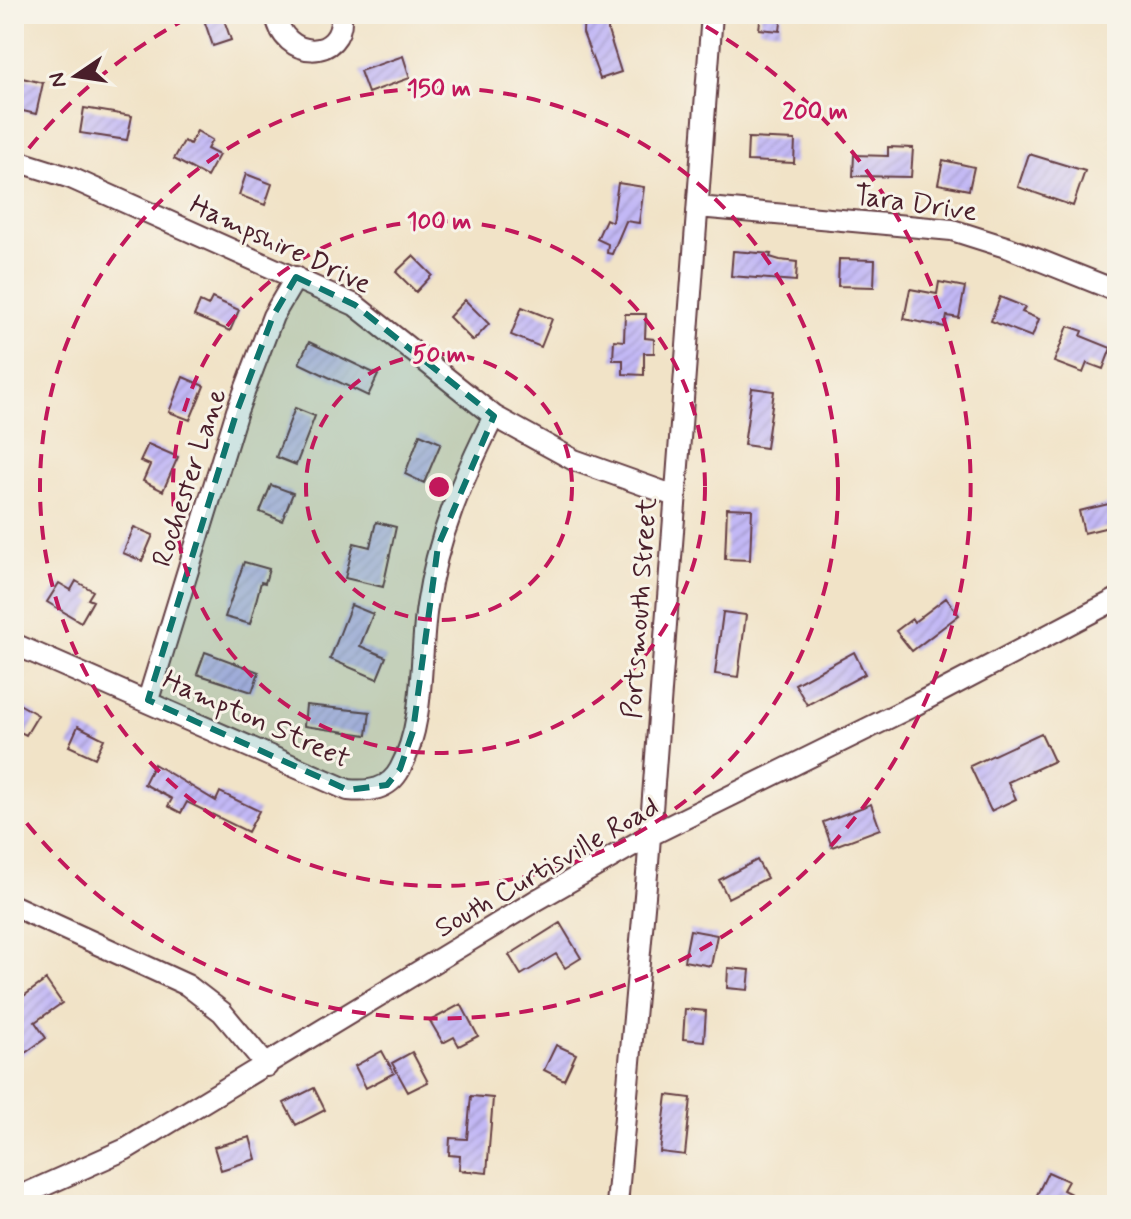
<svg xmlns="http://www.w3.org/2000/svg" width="1131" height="1219" viewBox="0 0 1131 1219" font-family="Mynerve,sans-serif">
<defs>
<pattern id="building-hatch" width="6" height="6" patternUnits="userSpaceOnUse" patternTransform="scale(2)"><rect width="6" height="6" fill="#c2b8f5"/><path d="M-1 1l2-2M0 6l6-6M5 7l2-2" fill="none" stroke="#a89ed2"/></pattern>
</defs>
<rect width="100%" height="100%" fill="#f7f3e8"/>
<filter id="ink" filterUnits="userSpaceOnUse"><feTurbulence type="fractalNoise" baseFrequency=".0125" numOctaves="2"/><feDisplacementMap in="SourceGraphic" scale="16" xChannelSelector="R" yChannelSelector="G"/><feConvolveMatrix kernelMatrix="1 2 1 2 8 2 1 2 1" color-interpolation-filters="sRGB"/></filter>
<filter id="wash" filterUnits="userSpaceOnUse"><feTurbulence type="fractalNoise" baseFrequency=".006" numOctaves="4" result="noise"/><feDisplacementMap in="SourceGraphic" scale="32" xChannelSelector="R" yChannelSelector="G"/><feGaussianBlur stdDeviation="1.8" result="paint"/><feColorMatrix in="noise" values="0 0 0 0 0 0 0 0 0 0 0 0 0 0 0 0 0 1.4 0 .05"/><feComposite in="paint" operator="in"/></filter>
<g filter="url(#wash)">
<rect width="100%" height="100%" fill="#f1e3c7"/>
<g id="blocks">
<path fill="url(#building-hatch)" d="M202 14H222L231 40 213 46Z
M584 14H609L608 31 621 72 600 79 583 33Z
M761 14H782L780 31 759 29Z
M403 56 410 78 368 93 360 71Z
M14 76 43 83 36 114 14 109Z
M84 108 132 116 127 140 80 133Z
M197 131 212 140 207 149 219 155 207 177 174 159 184 141 190 144Z
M748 138 795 140 794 163 747 161Z
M888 147 913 148 911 177 853 176 854 155 888 156Z
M1029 154 1085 171 1073 206 1018 187Z
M943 160 974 167 969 190 938 184Z
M246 174 272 184 265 205 239 195Z
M618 183 644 187 639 223 626 221 612 254 607 253 608 244 597 239 606 219 612 222Z
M733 251 771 254 770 257 780 260 797 262 796 281 731 276Z
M413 256 432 275 416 292 396 272Z
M839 259 875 260 874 287 838 286Z
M939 282 965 287 959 318 947 316 945 327 904 319 910 289 937 294Z
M1000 297 1025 307 1022 312 1039 319 1032 337 991 321Z
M212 298 239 310 230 331 194 316 200 302 208 306Z
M465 300 489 324 473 341 449 317Z
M522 307 552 319 541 347 511 335Z
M625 314H646L645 338 654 339V353H644V375L623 374V360H613L614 340 624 341Z
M1068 326 1083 331 1081 336 1111 348 1103 369 1087 363 1083 373 1054 362Z
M309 342 378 375 368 396 299 363Z
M183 377 204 386 190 420 169 412Z
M752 388 774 391 766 448 744 445Z
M295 408 315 416 296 465 276 457Z
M420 434 441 443 424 483 405 474Z
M148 444 178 457 163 491 143 481 150 465 140 461Z
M271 485 293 493 282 521 260 512Z
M1117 502V525L1084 533 1079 511Z
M727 508 752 509 750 560 725 559Z
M376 522 396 527 383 587 345 578 354 543 370 547Z
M134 527 153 535 142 561 123 553Z
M244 562 269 569 265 583 261 582 250 624 225 617Z
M76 581 93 591 88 599 93 601 81 622 47 602 59 583 71 590Z
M946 598 959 615 912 651 896 631 912 619 914 622Z
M351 605 373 614 360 646 386 657 377 679 330 659Z
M723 612 746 615 738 677 715 674Z
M205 652 259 672 252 692 197 674Z
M854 652 865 674 807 705 795 684Z
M14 701 38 715 26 735 14 729Z
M306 705 370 712 367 735 304 726Z
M78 726 104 739 95 758 69 746Z
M1041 733 1054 761 1008 782 1016 799 991 811 970 766Z
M154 764 216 801 220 792 259 811 248 832 187 802 181 813 168 806 172 799 144 784Z
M871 804 880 829 832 847 823 822Z
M757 860 767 878 728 898 719 880Z
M560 923 581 958 565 968 556 954 521 975 509 955Z
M690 930 717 935 711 966 684 961Z
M728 968 750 970 748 990 727 988Z
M46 980 62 1003 35 1022 46 1038 14 1061V1003Z
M461 1004 478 1036 459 1046 454 1037 443 1043 430 1021Z
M685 1009 706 1011 704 1041 683 1039Z
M556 1045 576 1054 564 1080 544 1070Z
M382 1051 394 1073 366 1088 355 1066Z
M412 1052 428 1082 408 1092 392 1063Z
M314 1088 325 1110 296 1125 284 1103Z
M667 1095 691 1098 685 1155 660 1152Z
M471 1096 493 1098 487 1173 459 1170 460 1156 449 1155 450 1138 467 1139Z
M250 1137 256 1159 221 1170 214 1147Z
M1048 1172 1068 1181 1063 1190 1071 1194 1066 1205H1032Z"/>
</g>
</g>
<g filter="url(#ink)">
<use href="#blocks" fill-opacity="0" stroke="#633c42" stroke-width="2"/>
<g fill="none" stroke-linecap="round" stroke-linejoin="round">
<g stroke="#633c42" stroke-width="24">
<path id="minor" d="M276 14C282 61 345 62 341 14
M14 160 71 178 355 305 494 416 574 460 675 496
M698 207 952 230 1009 248 1117 291
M14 644 348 790C369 792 389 790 400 769 426 721 419 658 427 606 437 537 463 478 494 416
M148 700 237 411 273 316 296 277
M14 906 187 985 222 1012 267 1066
M14 1199 126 1149 535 901 649 836 915 705 1117 599
M617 1205 648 863 712 14"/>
</g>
<use href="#minor" stroke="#fff" stroke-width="20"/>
</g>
</g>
<path fill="#0f766e" fill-opacity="0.2" stroke="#0f766e" stroke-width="6" stroke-dasharray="16 10" stroke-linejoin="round" d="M296 277 355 305 494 416 438 546 413 731 400 769 387 785 348 790 148 700 237 411 273 316Z"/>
<g fill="none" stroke="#c2185b" stroke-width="4" stroke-dasharray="14 10">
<circle cx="439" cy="487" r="133"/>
<circle cx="439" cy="487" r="266"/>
<circle cx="439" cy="487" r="399"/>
<path d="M14 167A532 532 0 0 1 193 15M685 15A532 532 0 1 1 14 807"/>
</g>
<g text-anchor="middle" stroke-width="6" stroke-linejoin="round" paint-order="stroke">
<g font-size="28" fill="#4a1f2b" stroke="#f7f3e8">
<text transform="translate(916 202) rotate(8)" y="10">Tara Drive</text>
<text transform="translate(281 243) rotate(25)" y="10">Hampshire Drive</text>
<text transform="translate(188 477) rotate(-72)" y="10">Rochester Lane</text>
<text transform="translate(638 608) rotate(-86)" y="10">Portsmouth Street</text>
<text transform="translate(257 718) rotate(24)" y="10">Hampton Street</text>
<text transform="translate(546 866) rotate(-30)" y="10">South Curtisville Road</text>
</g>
</g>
<circle cx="439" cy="487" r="12" fill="#c2185b" stroke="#f7f3e8" stroke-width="4"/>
<g font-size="24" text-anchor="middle" font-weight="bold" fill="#c2185b" stroke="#f7f3e8" stroke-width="6" stroke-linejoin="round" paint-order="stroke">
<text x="439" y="96">150 m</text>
<text x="815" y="119">200 m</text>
<text x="439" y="229">100 m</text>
<text x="439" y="362">50 m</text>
</g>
<rect width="1131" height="1219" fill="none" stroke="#f7f3e8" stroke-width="48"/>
<g transform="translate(76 76) rotate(257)" stroke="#f7f3e8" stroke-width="6" paint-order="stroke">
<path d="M0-6L14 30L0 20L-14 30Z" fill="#4a1f2b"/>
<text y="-12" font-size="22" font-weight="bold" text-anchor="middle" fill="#4a1f2b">N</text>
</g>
</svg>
